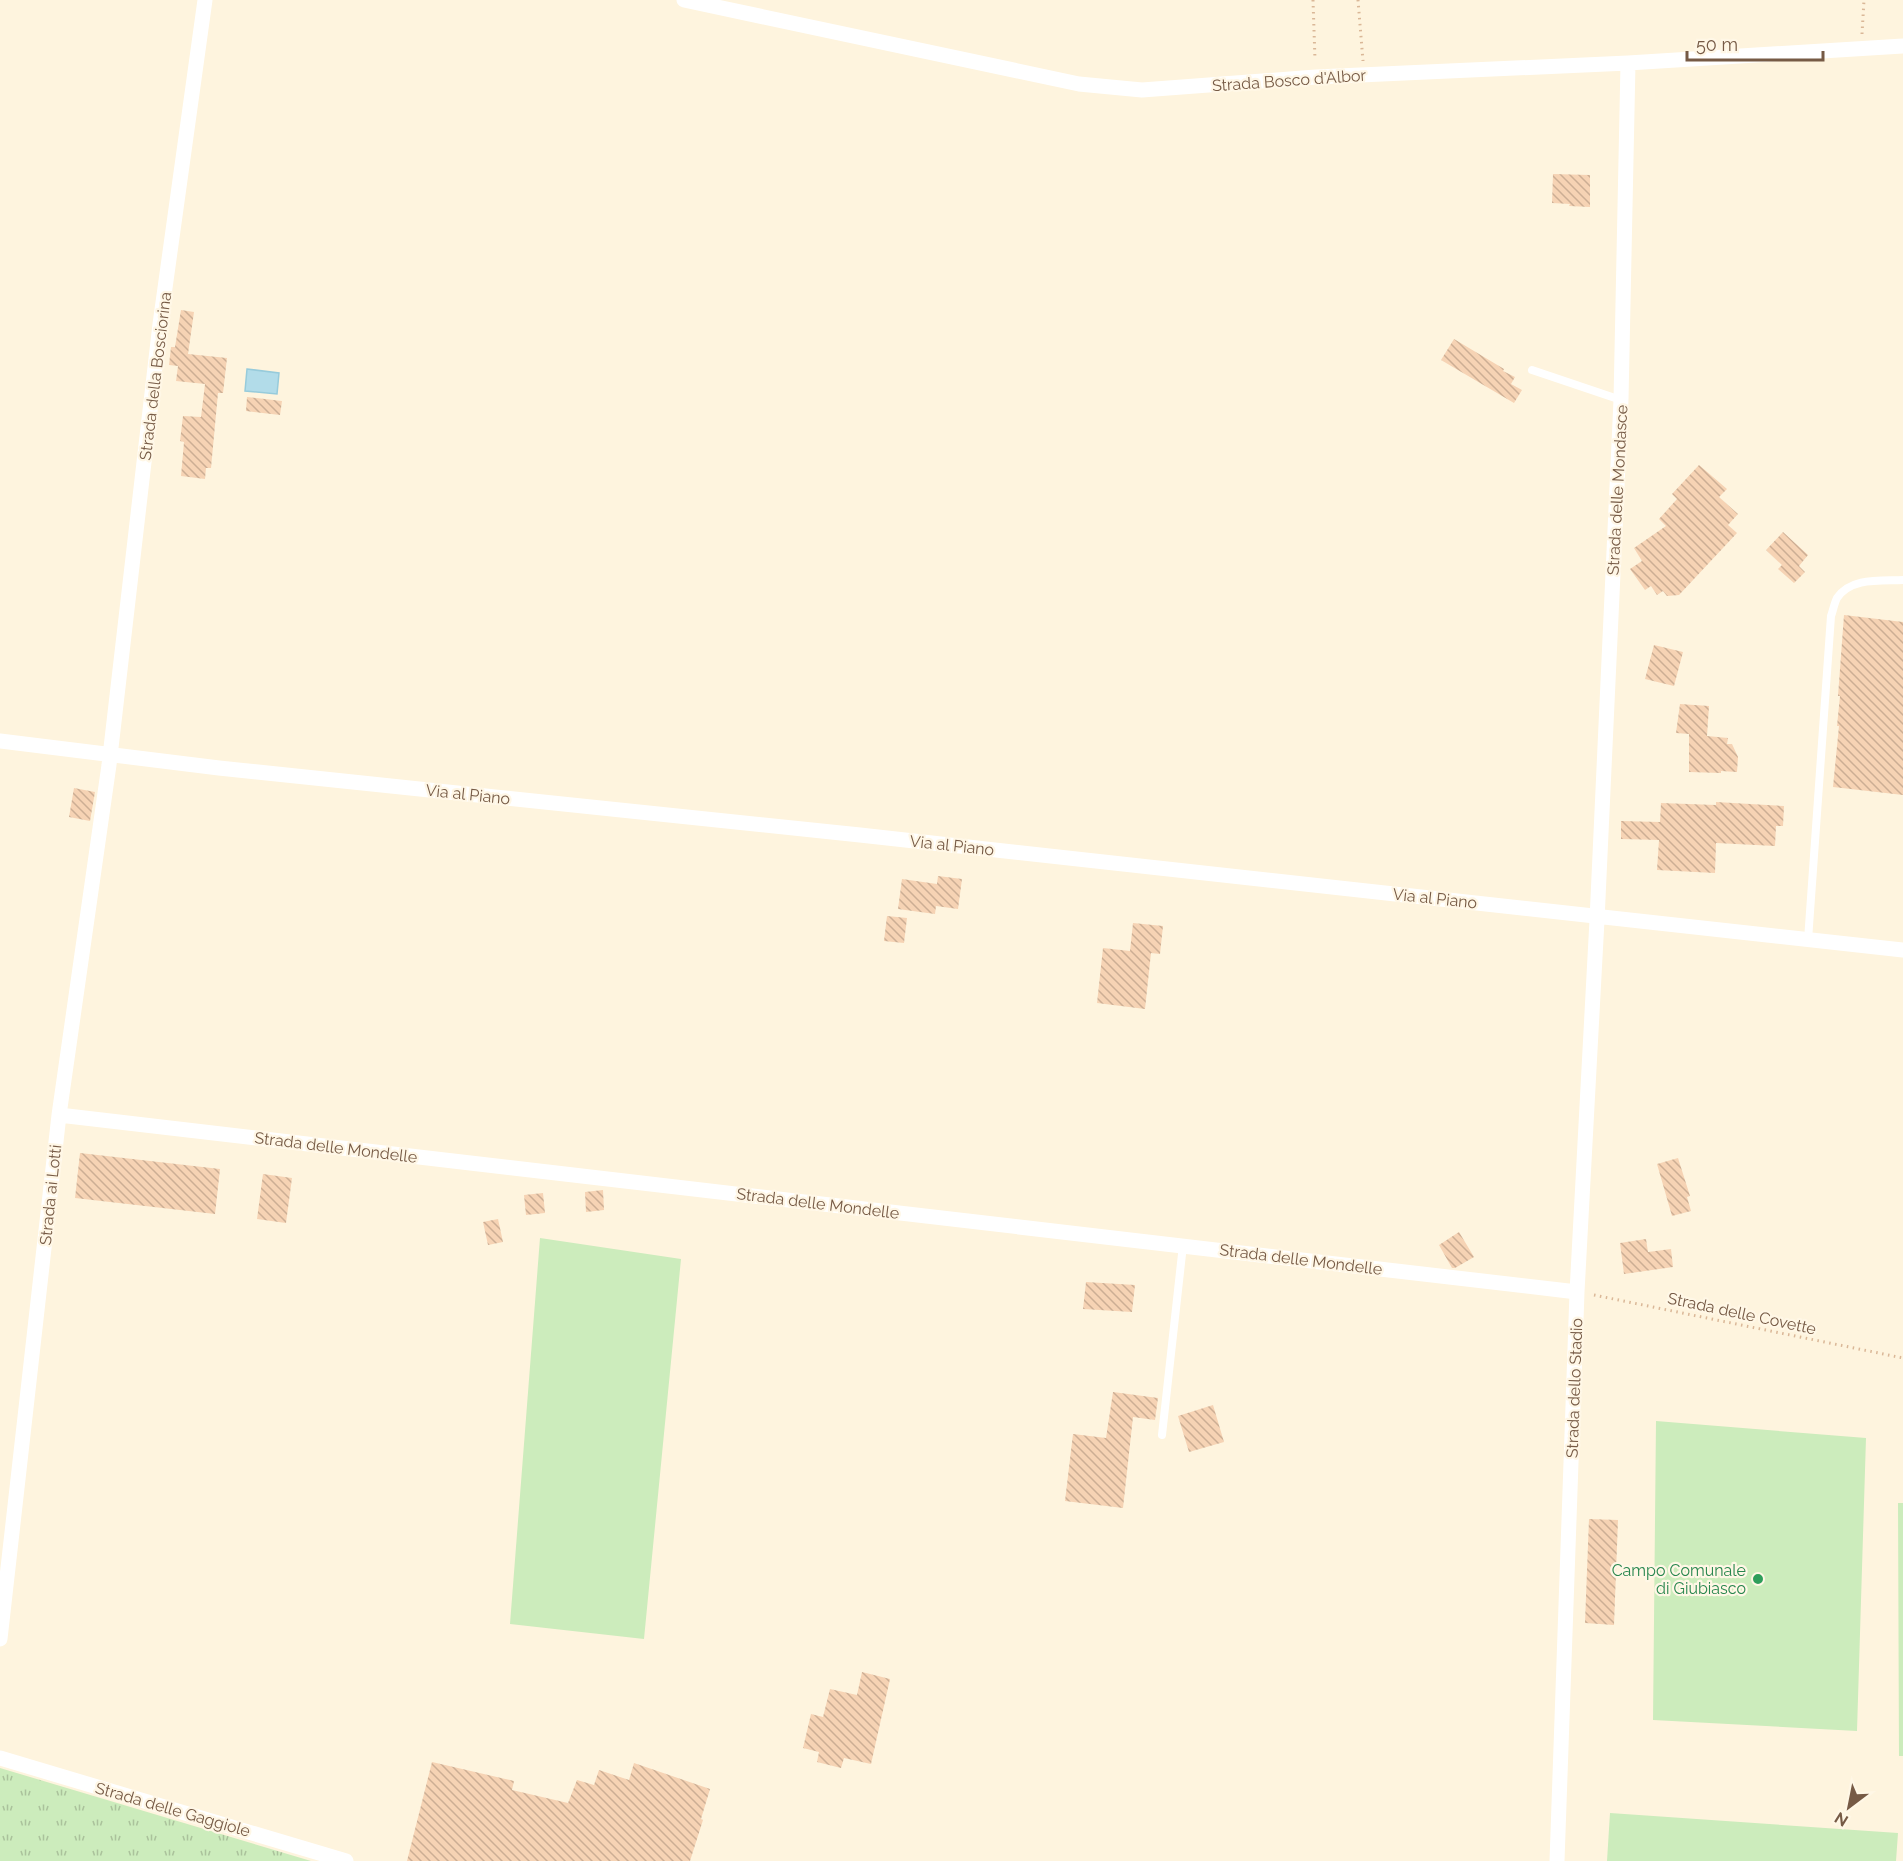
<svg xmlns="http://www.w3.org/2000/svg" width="1903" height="1861" viewBox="0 0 1903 1861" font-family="Raleway,sans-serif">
<defs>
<pattern id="grass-tufts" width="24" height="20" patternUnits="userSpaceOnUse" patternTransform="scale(1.5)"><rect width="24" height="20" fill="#ccecbc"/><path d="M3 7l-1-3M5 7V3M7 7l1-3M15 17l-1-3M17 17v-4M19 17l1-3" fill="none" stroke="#aac29b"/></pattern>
<pattern id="building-back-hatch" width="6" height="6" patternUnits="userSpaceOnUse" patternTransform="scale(1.5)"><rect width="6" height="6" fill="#f6d3b4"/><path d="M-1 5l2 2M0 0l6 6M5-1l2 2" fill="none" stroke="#ccae94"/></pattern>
</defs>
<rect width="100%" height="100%" fill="#fef4de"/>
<path fill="url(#grass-tufts)" d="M0 1768 311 1861H0Z"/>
<path fill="#ccecbc" d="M540 1238 681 1259 644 1639 510 1624Z
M1656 1421 1866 1438 1857 1731 1653 1720Z
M1898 1503H1903V1756H1899Z
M1610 1813 1898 1833 1896 1861H1607Z"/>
<path fill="#b2dce9" stroke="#97cbdb" stroke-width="1.5" d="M247 369 279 373 277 394 245 391Z"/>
<path fill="url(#building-back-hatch)" d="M1553 174 1590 175V207L1569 206 1570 204 1552 203Z
M181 310 194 312 188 354 227 358 223 393H218L211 468H206L205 479 181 476 184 442 180 441 183 416 201 417 205 384 176 381 178 366 169 365 171 347H175Z
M1454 339 1504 369 1503 371 1515 377 1511 384 1522 390 1514 403 1441 360Z
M247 397 282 401 280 415 246 411Z
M1699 465 1727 489 1719 497 1738 514 1728 525 1737 533 1679 595 1667 596 1663 591 1657 595 1651 586 1645 590 1630 569 1642 561 1634 548 1666 526 1659 519 1677 499 1672 494Z
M1783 532 1808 555 1799 566 1805 572 1794 583 1778 569 1782 565 1766 550Z
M1844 615 1903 622V795L1833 787 1839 726H1837L1840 696H1838Z
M1654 645 1683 652 1674 686 1645 679Z
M1680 704 1709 706 1707 736 1728 738 1727 744H1732L1738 757 1737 772 1721 771V773L1689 772V734L1676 733Z
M74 788 95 792 90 821 69 817Z
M1716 802 1784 806 1783 826H1776L1775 846 1716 843 1715 873 1657 870 1659 840 1621 839V821L1660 822 1661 803 1716 805Z
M938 876 962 879 958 909 936 906 935 914 898 909 902 879 937 884Z
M887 916 907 918 904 943 884 941Z
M1133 923 1163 926 1160 954 1151 953 1145 1009 1097 1003 1103 948 1130 951Z
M80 1153 220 1169 215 1214 75 1198Z
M1678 1158 1690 1196 1687 1197 1691 1211 1672 1216 1657 1164Z
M263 1174 292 1178 286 1223 257 1219Z
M603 1190 604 1210 586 1212 585 1192Z
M543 1193 545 1213 526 1215 524 1195Z
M498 1219 503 1242 488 1245 483 1222Z
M1459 1232 1474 1257 1455 1268H1452L1439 1245Z
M1646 1239 1648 1252 1671 1249 1673 1267 1624 1274 1620 1243Z
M1086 1282 1135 1285 1132 1312 1083 1309Z
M1113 1392 1158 1398 1155 1420 1133 1417 1123 1508 1065 1501 1073 1434 1106 1438Z
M1213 1405 1224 1442 1189 1452 1178 1416Z
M1589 1519 1618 1520 1614 1625 1585 1623Z
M862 1672 890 1679 871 1764 844 1758 841 1768 817 1762 819 1752 803 1748 811 1714 823 1717 830 1689 857 1695Z
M432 1762 514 1781 512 1790 568 1803 577 1780 594 1785 599 1770 629 1780 634 1763 710 1789 701 1819 703 1820 690 1861H407Z"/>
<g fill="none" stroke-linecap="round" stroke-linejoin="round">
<path stroke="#dab797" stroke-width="3" stroke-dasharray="1.5 4.5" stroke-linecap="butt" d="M1313 0 1315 60
M1358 0 1363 61
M1862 34 1864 0
M1594 1295 1903 1358"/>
<path stroke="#fff" stroke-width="8" d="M1532 370 1621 400
M1808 940 1831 616C1833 611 1834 604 1837 598 1851 577 1881 581 1903 580
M1162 1435 1183 1245"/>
<path stroke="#fff" stroke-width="15" d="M684 0 1079 84 1142 90 1316 77 1628 63 1903 46
M0 741 219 768 860 835 1903 950
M59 1115 1577 1292
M0 1639 59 1115 109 765 160 324 205 0
M0 1758 346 1861
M1557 1861 1577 1292 1597 920 1621 400 1628 63"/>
</g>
<circle fill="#2e9e5b" stroke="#fff7e6" stroke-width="2" cx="1758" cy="1579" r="6"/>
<g text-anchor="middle" stroke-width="4.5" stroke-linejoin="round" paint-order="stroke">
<g font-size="16" fill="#765a45" stroke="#fff7e6">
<text transform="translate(1289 80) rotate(-4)" y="6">Strada Bosco d'Albor</text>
<text transform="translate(155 376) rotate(-83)" y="6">Strada della Bosciorina</text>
<text transform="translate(1617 490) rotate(-87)" y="6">Strada delle Mondasce</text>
<text transform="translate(468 794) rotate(6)" y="6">Via al Piano</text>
<text transform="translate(952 845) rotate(6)" y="6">Via al Piano</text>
<text transform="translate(1435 898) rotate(6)" y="6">Via al Piano</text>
<text transform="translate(336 1147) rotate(7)" y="6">Strada delle Mondelle</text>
<text transform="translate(50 1195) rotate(-84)" y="6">Strada ai Lotti</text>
<text transform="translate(818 1203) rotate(7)" y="6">Strada delle Mondelle</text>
<text transform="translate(1301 1259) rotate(7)" y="6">Strada delle Mondelle</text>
<text transform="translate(1742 1313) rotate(12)" y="6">Strada delle Covette</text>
<text transform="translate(1574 1388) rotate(-88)" y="6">Strada dello Stadio</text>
<text transform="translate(173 1809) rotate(16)" y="6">Strada delle Gaggiole</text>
</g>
<g font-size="16" fill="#27864d" stroke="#fff7e6" text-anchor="end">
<text x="1746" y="1576">Campo Comunale<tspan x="1746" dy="18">di Giubiasco</tspan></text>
</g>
</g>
<g transform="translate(1849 1807) rotate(212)" stroke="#fff7e6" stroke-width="4.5" paint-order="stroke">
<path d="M0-4.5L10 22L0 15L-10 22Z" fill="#765a45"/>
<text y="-9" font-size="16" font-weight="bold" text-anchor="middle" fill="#765a45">N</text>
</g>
<path d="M1687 51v9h136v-9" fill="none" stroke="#765a45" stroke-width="3"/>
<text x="1696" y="51" font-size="18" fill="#765a45" stroke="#fff7e6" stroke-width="4.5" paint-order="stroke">50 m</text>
</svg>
